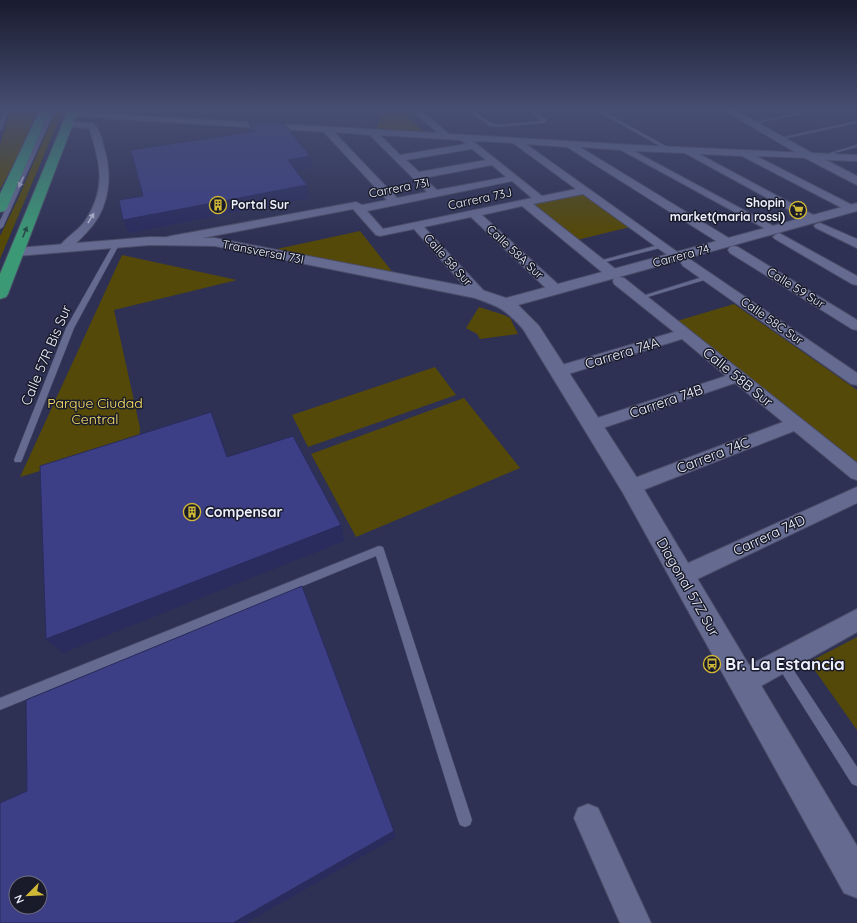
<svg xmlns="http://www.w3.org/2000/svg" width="857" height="923" viewBox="0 0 857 923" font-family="Quicksand,sans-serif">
<rect width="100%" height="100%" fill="#2e3154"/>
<path fill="#544908" d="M11 108H38L19 154 0 189V144Z
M57 108H64L0 259V236L18 199Z
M88 108H121L122 114 87 112Z
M386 108H399L423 131 376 129Z
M582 193 630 227 577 240 532 204Z
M360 231 394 274 277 249Z
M122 255 237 280 114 310 140 428 139 441 20 477Z
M734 304 857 390V466L677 321Z
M479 307 504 315 510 318 518 334 480 339 477 334 466 328Z
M435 367 456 395 308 447 292 415Z
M464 398 520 468 356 537 311 454Z
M857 637V730L809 662Z"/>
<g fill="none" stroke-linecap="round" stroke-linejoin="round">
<g stroke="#4b4c67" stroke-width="1">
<path id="service" d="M5 108H9L2 129 0 130V123Z
M52 108H56L3 227 0 229V221Z
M464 108C477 108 485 123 498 125L542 121 526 108H531L547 120 544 123 498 127 490 126Z
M592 108H597L673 150 669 151Z
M823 108H831L752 124 750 123Z
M857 121V123L778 140 776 139Z
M857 145V147L835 153 837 158H833L830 153Z
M117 241 120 243 74 328 22 460 21 462H15L14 460 66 328 114 243Z
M662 244 665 246 664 247 598 264 595 262Z
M709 275 712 277 711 278 641 299H637L636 298Z
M379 546 383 547 384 550 472 820 470 825 465 827 460 825 458 820 376 556 0 710V698Z
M781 655 785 657 857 767V786L852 784 777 665 775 661 777 657Z"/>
</g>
<g stroke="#4b4c67" stroke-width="2">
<path id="minor" d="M409 108H418L449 134 635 145 809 153 814 156 812 158 756 156 856 207 857 210 852 212 848 211 742 156 699 154 817 217 819 219 813 222 809 221 685 153 634 151 777 228 779 230 777 232 773 233 621 150 580 147 732 240 734 243 732 246H724L567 147 526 144 683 256 681 259H673L583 194 533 204 618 271 619 274 618 277H608L522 206 482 215 561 287 563 290 561 293H551L471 217 424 227 484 291 486 294 484 297H474L414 229 380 236 376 235 353 209 171 244 167 243 165 240 167 237 171 236 356 202 362 205 387 200 324 132 71 116 67 114 71 112 438 133ZM334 132 370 135 427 192 397 198ZM380 135 461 140 466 144 400 155ZM473 141 513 143 576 189 542 196ZM472 149 486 160 419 172 406 160ZM492 165 506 177 437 190 424 178ZM512 181 532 198 383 229 367 211Z
M72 122 93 123C100 130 102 139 104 148 112 173 110 203 93 225 86 234 77 242 69 250H61L59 247C66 237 78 231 85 221 107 187 100 165 90 130L88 128 69 127 68 125Z
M820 223 857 239V248L816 228 814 226 816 224Z
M779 233 857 276V285L852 284 775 239 773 237 775 235Z
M734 246 738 247 857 320V330L852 329 730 253 728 250 730 247Z
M687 259 691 260 857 373V385L851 384 683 266 681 263 683 260Z
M619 277 624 278 857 463V480L851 478 794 431 638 492 631 494 624 492 622 487 624 482 783 422 735 383 600 429 594 431 588 429 586 425 588 421 726 376 682 339 565 375 560 376 555 375 552 371 555 367 674 332 614 284 613 281 614 278Z
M857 487V503L689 583 682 585 675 583 671 576 675 569Z
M857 609V632L752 691 743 694 734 691 731 682 734 673Z
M588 804 598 808 651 923H620L574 818 578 808Z"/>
</g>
<g stroke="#4b4c67" stroke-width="2">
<path id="tertiary" d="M720 108H732L812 153 857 155V161L826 160 857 176V185L805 158Z
M857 203V211L518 305 539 326 639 481 857 846V898L844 893 623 493 523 329C505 309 500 307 475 298L215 246 150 245 17 256 12 255 10 252 12 249 17 248 150 237 215 238 479 289 506 298Z"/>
</g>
<g stroke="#4b4c67" stroke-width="2">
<path id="trunk" d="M41 108H51L7 208 5 211 0 212V194Z
M69 108H79L8 294 6 297 0 299V274Z"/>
</g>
<use href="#service" fill="#656a91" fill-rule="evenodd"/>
<use href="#minor" fill="#656a91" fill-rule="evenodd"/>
<use href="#tertiary" fill="#656a91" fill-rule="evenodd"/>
<use href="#trunk" fill="#3c9976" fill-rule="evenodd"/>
</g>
<path fill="#343672" d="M248 121 310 156 312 168 296 171 309 198 129 233 251 132Z"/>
<path fill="#2a2c5d" d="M310 156 312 168 290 172 288 160Z
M307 185 309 198 129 233 123 220Z
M211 412 218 429 234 474 227 457Z
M341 525 344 541 63 653 46 639Z
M394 831 396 837 246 923H233Z"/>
<path fill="#3c3f85" stroke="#2a2c5d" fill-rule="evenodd" d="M248 121 283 122 310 156 288 160 307 185 123 220 119 200 143 196 131 150 255 131Z
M211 412 227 457 293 436 341 525 46 639 40 466Z
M302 586 394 831 233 923H0V803L27 791 26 700ZM16 883H40V907H16Z"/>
<defs><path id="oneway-solid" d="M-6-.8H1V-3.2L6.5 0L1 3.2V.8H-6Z"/></defs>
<g fill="#b7bad2">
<use href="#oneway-solid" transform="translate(21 182) rotate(115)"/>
<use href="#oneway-solid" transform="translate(91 218) rotate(-59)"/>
</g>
<use fill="#274d49" href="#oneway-solid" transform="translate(25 232) rotate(-68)"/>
<linearGradient id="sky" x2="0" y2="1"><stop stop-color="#191b2e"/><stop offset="0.46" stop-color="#464e72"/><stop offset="1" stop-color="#464e72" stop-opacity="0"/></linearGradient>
<rect width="857" height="237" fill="url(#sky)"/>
<defs>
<g id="building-ring" transform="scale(0.9)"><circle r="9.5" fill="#191b2b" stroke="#d0b837" stroke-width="1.5"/><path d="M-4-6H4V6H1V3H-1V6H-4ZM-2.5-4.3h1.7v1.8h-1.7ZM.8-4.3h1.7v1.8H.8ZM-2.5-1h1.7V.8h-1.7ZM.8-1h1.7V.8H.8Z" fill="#d0b837"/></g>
<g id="supermarket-ring" transform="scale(0.9)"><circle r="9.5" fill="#191b2b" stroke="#d0b837" stroke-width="1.5"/><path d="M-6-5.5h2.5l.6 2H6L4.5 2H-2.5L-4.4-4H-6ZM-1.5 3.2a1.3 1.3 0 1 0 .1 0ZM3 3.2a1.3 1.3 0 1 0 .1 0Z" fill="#d0b837"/></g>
<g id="bus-ring" transform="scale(0.9)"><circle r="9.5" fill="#191b2b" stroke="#d0b837" stroke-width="1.5"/><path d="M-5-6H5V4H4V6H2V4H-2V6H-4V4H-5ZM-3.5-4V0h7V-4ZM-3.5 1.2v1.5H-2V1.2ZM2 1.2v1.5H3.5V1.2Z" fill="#d0b837"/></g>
</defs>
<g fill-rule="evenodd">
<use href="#building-ring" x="218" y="205"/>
<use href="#supermarket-ring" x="798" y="210"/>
<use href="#building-ring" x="192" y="512"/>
<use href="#bus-ring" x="712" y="664"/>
</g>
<g text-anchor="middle" stroke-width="3" stroke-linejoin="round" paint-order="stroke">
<g font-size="12" fill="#eef0fd" stroke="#191b2b">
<text transform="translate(399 188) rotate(-11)" y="4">Carrera 73I</text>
<text transform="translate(480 199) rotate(-12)" y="4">Carrera 73J</text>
<text transform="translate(263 252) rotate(11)" y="4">Transversal 73I</text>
<text transform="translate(515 252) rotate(43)" y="4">Calle 58A Sur</text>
<text transform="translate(681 256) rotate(-15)" y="4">Carrera 74</text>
<text transform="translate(448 260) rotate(48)" y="4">Calle 58 Sur</text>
<text transform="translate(796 288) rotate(32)" y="4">Calle 59 Sur</text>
<text transform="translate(772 321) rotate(35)" y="4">Calle 58C Sur</text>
</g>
<g font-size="12" font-weight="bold" fill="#eef0fd" stroke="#191b2b" text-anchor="end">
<text x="785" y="207">Shopin<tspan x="785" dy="14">market(maria rossi)</tspan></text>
<text x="231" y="209" text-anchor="start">Portal Sur</text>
</g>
<g font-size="14" fill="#eef0fd" stroke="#191b2b">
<text transform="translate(622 353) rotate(-17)" y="5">Carrera 74A</text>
<text transform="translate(46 355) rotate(-67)" y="5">Calle 57R Bis Sur</text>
<text transform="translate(738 377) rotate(39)" y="5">Calle 58B Sur</text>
<text transform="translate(666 401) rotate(-19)" y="5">Carrera 74B</text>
<text transform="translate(713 455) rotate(-21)" y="5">Carrera 74C</text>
<text transform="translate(769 535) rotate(-25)" y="5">Carrera 74D</text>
<text transform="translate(688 587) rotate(60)" y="5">Diagonal 57Z Sur</text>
</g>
<g font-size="14" fill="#fde569" stroke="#191b2b">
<text x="95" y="408">Parque Ciudad<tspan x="95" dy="16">Central</tspan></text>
</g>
<g font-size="14" font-weight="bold" fill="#eef0fd" stroke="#191b2b" text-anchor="start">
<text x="205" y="517">Compensar</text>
</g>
<g font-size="17" font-weight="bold" fill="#eef0fd" stroke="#191b2b" text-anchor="start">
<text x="725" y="670">Br. La Estancia</text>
</g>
</g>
<g transform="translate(28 895) rotate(246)"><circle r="19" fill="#191b2b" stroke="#6e707f"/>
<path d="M0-3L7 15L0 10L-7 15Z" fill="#d0b837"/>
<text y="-6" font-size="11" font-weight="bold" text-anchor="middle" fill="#eef0fd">N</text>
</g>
</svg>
